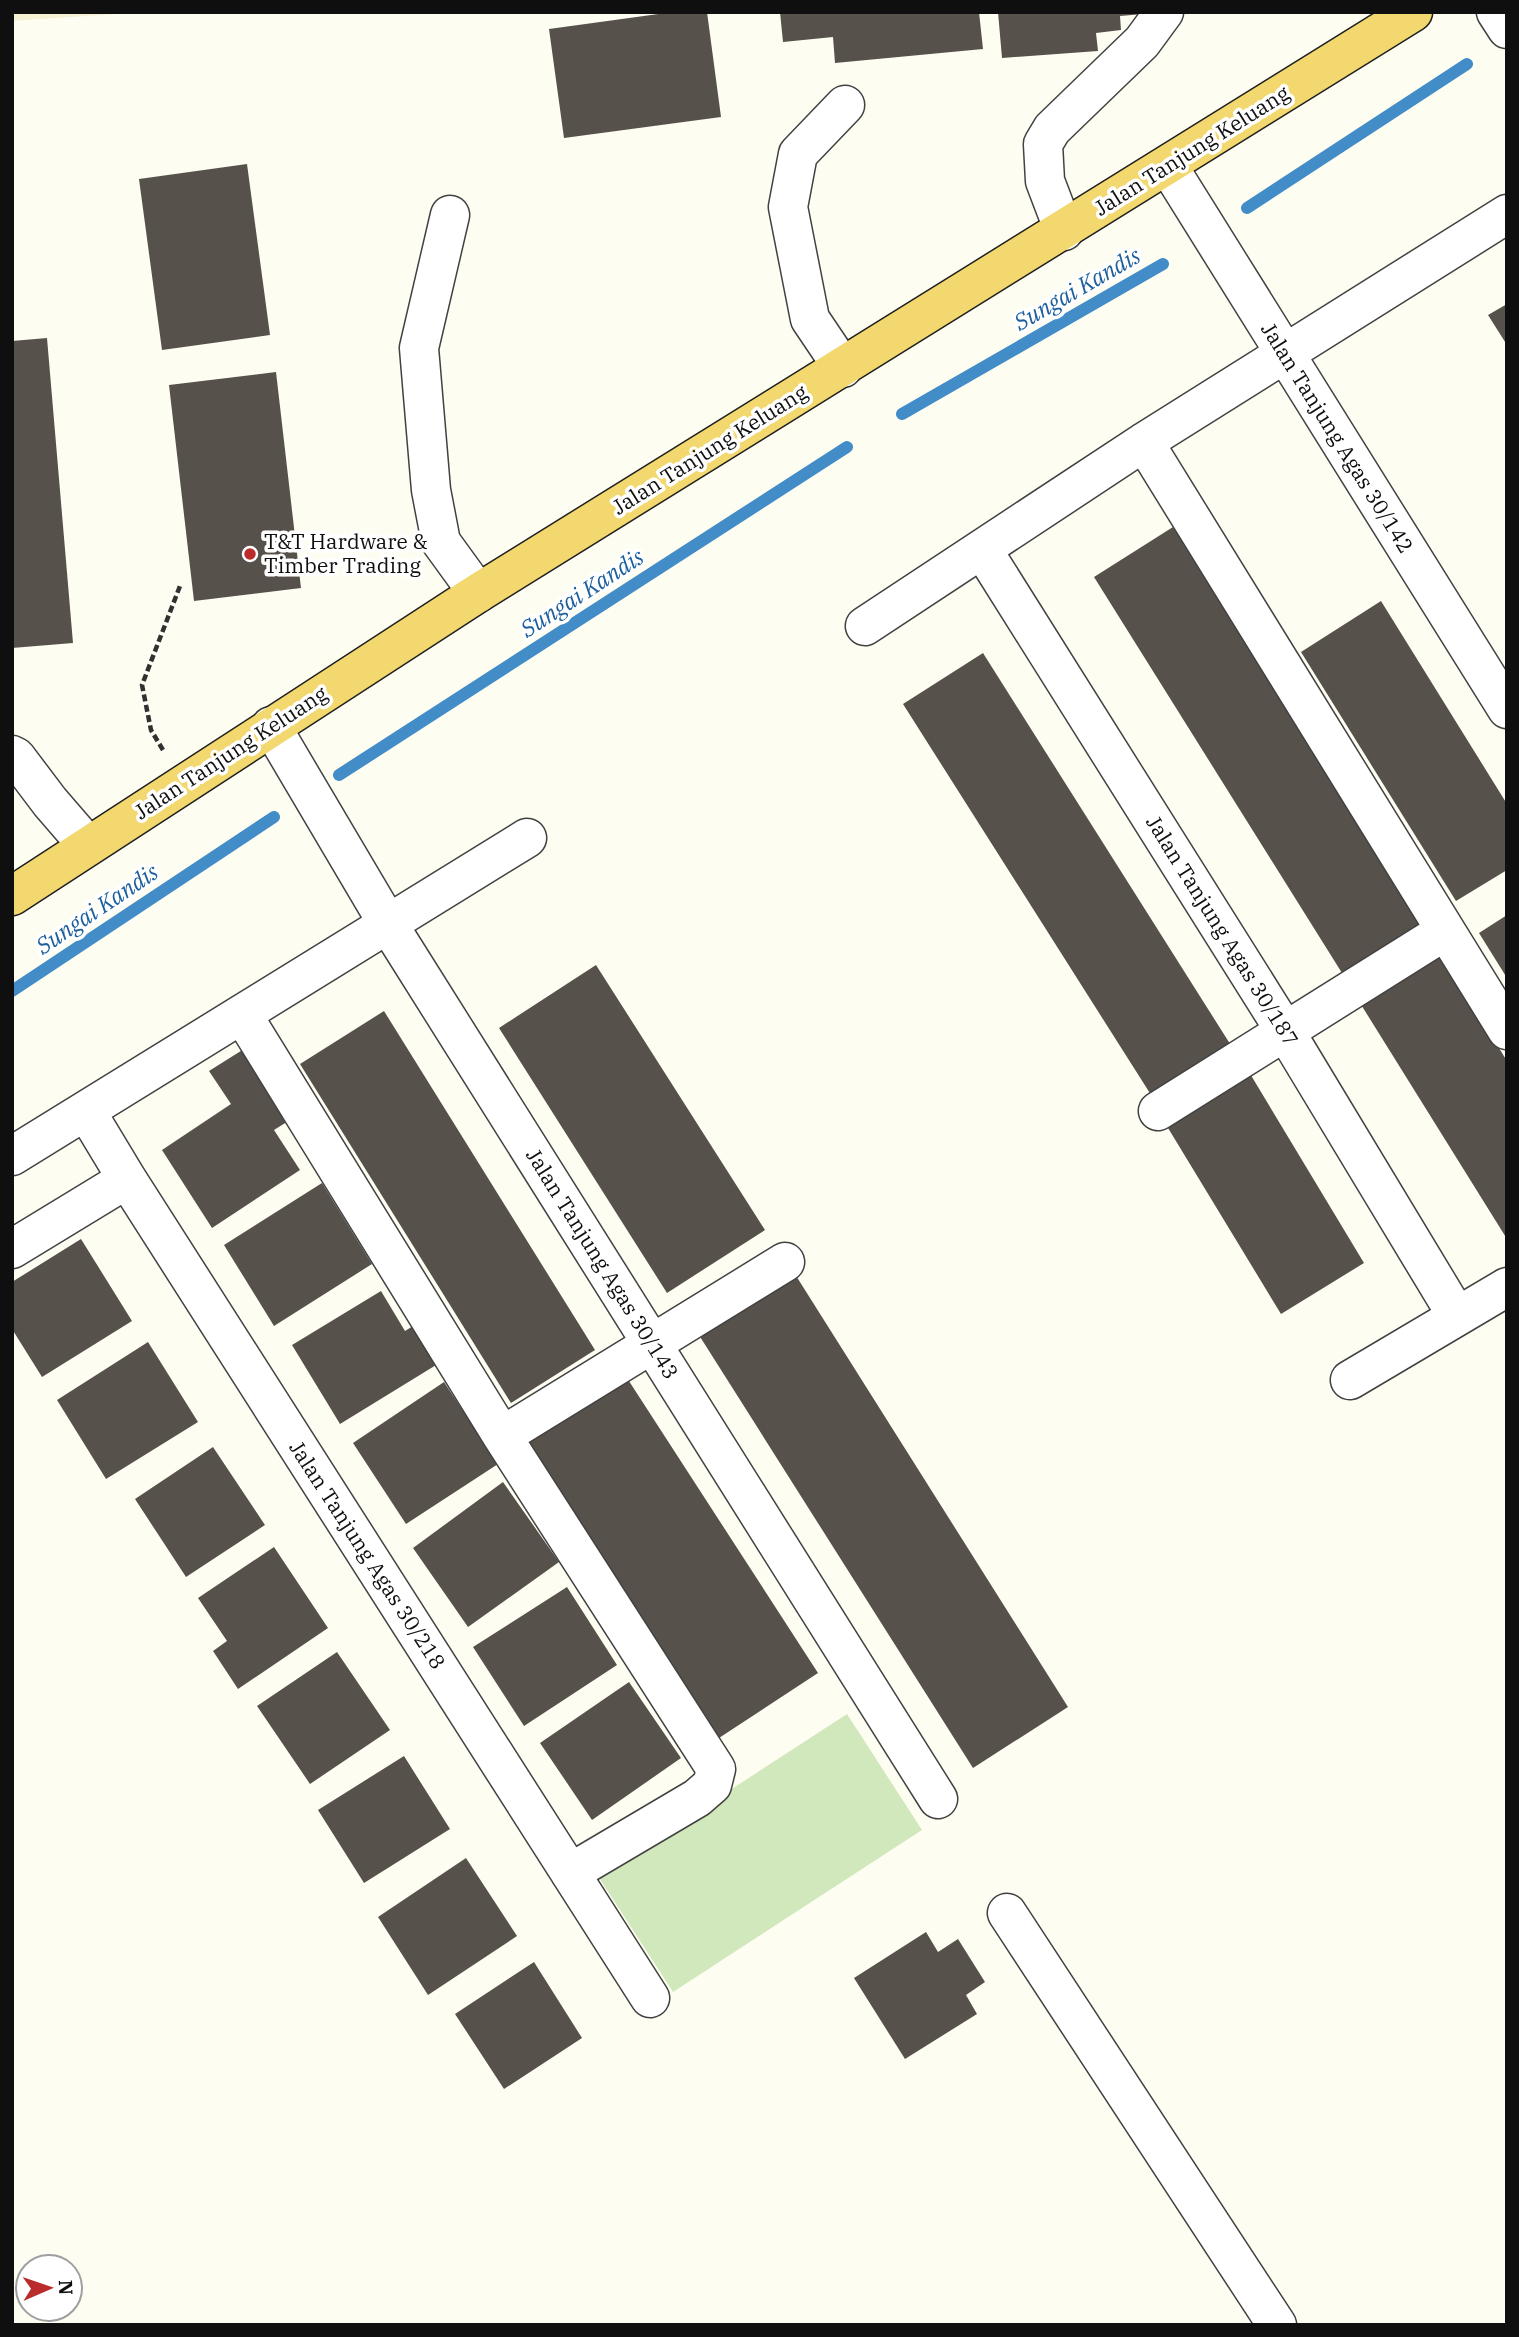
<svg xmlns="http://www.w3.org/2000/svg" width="1519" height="2337" viewBox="0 0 1519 2337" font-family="'IBM Plex Serif',serif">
<rect width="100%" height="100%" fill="#fefdf2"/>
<path fill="#f4f2d3" d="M12 12H146L12 21Z"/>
<path fill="#d1e8bc" d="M847 1714 922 1830 673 1992 598 1876Z"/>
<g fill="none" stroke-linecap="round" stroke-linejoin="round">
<path stroke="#428cc8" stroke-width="12" d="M1247 208 1467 64
M902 414 1163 264
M339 775 847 447
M12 991 274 817"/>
</g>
<path fill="#57514c" d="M673 12H707L721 117 564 138 549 29Z
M780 12H979L983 49 835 63 833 37 783 42Z
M998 12H1144V14L1120 16 1121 30 1096 33 1098 51 1002 58Z
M247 164 270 335 162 350 139 179Z
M1507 304V345L1488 315Z
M47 338 73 643 12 648V341Z
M276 372 301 588 194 601 169 385Z
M1173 527 1420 924 1342 973 1094 577Z
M1381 601 1507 804V870L1456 901 1301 652Z
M983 653 1232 1047 1153 1098 903 704Z
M1507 915V978L1479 933Z
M1440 953 1507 1061V1239L1360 1003Z
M596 965 765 1230 667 1293 499 1028Z
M384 1011 595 1350 511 1403 300 1064Z
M244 1049 290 1120 274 1130 300 1170 212 1228 162 1150 231 1104 209 1071Z
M1249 1072 1364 1263 1281 1314 1165 1123Z
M322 1183 372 1264 274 1326 224 1245Z
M81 1239 132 1321 42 1377 12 1329V1282Z
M793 1271 1068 1707 973 1768 697 1332Z
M381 1291 405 1331 418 1323 441 1362 340 1424 292 1345Z
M148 1342 198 1422 106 1479 57 1400Z
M627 1378 818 1673 719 1738 528 1442Z
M444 1382 498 1464 406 1524 353 1443Z
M213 1447 265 1525 186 1577 135 1499Z
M503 1482 559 1562 468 1627 413 1548Z
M274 1547 328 1628 238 1689 213 1651 227 1641 198 1598Z
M567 1587 617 1665 524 1726 473 1647Z
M337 1652 390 1730 310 1784 257 1706Z
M629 1682 681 1758 592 1820 540 1743Z
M404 1756 450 1829 364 1883 318 1810Z
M466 1858 517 1936 428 1995 378 1917Z
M926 1932 938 1952 958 1939 985 1982 966 1995 977 2014 905 2059 854 1978Z
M534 1962 582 2038 504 2089 455 2014Z"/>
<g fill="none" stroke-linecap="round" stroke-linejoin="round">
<g stroke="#424242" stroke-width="41">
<path id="minor" d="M1496 12 1507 29
M1168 166 1507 709
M450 215 419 348 431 490 441 542 478 593
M1064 231 1045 181 1043 144 1052 129 1142 42 1164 12
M843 368 810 319 788 207 798 154 845 105
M1144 442 1507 1030
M982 549 1285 1031 1457 1316
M865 626 1144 442 1507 214
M271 726 388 924 938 1799
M12 755 16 757 50 802 88 846
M242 1014 502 1436 716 1769 712 1785 697 1798 570 1873
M86 1111 127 1179 650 1998
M1158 1111 1445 931
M12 1156 527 838
M12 1249 127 1179
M1350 1380 1507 1287
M502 1436 785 1262
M1007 1913 1277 2325"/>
</g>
<g stroke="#202020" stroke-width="41">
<path id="major" d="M12 896 478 593 1413 12"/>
</g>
<path stroke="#313131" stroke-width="4.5" stroke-dasharray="7 3.5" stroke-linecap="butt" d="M163 750 151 730 142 685 180 586"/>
<use href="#minor" stroke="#fff" stroke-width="38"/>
<use href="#major" stroke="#f2d86e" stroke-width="38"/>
</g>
<circle fill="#ba2c2c" stroke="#fff" stroke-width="2.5" cx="250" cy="554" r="7"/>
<g text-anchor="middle" stroke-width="7" stroke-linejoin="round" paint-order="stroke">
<g font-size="21" fill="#0f0f0f" stroke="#fff">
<text transform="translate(1192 151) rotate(-32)" y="7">Jalan Tanjung Keluang</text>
<text transform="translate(1337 438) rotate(58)" y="7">Jalan Tanjung Agas 30/142</text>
<text transform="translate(710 450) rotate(-32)" y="7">Jalan Tanjung Keluang</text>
<text transform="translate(231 753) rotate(-33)" y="7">Jalan Tanjung Keluang</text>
<text transform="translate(1222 931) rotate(58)" y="7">Jalan Tanjung Agas 30/187</text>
<text transform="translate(602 1264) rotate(58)" y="7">Jalan Tanjung Agas 30/143</text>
<text transform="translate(367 1555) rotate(57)" y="7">Jalan Tanjung Agas 30/218</text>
</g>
<g font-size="21" fill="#0f0f0f" stroke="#fff" text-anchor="start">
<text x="264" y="549">T&amp;T Hardware &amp;<tspan x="264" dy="24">Timber Trading</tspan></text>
</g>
<g font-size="23" font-style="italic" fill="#1d5f9d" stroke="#fff">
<text transform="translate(1077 289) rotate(-30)" y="8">Sungai Kandis</text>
<text transform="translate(582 593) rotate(-33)" y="8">Sungai Kandis</text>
<text transform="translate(97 909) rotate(-34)" y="8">Sungai Kandis</text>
</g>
</g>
<rect width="1519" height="2337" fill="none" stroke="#0f0f0f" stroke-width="28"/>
<g transform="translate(49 2288) rotate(88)"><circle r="33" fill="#ffffff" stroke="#9f9f9f" stroke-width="2"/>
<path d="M0-5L12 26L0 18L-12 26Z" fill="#ba2c2c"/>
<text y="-10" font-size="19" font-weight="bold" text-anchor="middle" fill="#0f0f0f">N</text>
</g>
</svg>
